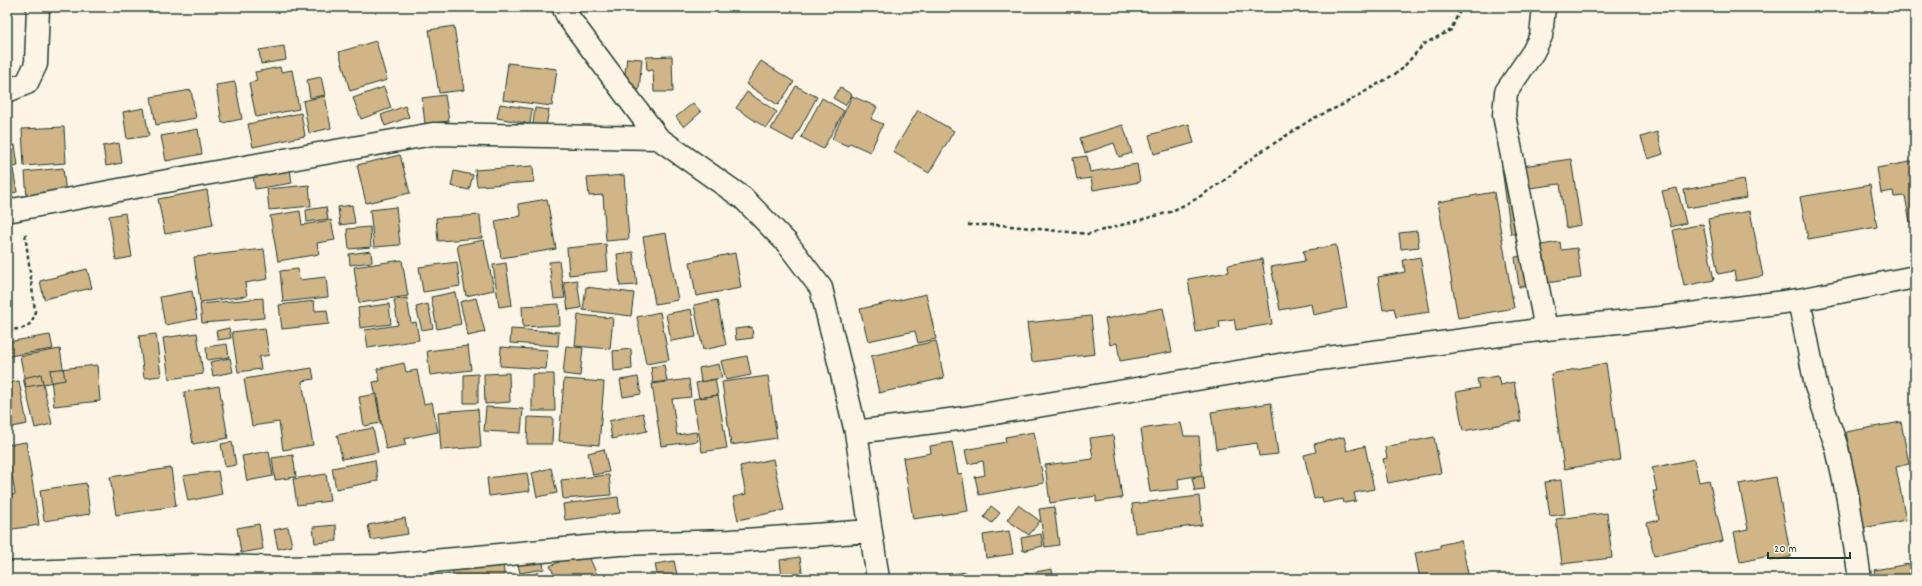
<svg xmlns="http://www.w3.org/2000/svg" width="1922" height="586" viewBox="0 0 1922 586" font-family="Dekko,sans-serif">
<rect width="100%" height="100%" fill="#fcf5e5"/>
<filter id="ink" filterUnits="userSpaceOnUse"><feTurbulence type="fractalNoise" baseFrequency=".025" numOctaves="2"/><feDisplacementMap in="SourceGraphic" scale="8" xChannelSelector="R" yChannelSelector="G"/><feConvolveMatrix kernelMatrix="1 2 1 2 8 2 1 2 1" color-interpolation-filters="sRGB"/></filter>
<g filter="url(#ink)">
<path fill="#d1b586" stroke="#1f3d34" d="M454 26 464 90 439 93 429 30Z
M376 41 387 80 350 91 339 52Z
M284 46 286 60 261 64 259 50Z
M672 56 673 92H654L653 70 647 71 646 57Z
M627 58 642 59 639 90 623 89Z
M761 61 794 82 778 105 746 84Z
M508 63 557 69 552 106 503 100Z
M280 67 281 72 292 70 299 109 256 117 249 83 257 81 255 72Z
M321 77 325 95 310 98 307 80Z
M235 82 242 119 222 123 216 85Z
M796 86 817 97 793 141 771 129Z
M384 87 391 108 361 119 353 98Z
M840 87 852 95 845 105 833 98Z
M191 90 196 118 156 125 151 97Z
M747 92 777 112 766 128 736 108Z
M445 95 449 121 425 124 422 98Z
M325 96 331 128 309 133 303 101Z
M852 96 877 107 871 119 883 124 870 152 850 143 848 146 832 139Z
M822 98 844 111 823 149 801 137Z
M693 103 701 112 684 127 676 117Z
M500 104 532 109 530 124 497 118Z
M405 106 409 117 385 126 381 115Z
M144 108 149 136 127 139 123 112Z
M535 108 549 110 546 126 533 124Z
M918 110 954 131 929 173 893 152Z
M301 113 305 136 253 147 248 124Z
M1189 124 1194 143 1154 154 1149 135Z
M1123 125 1132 153 1119 157 1114 143 1085 153 1080 138Z
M64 127 66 163 24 166 22 129Z
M198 129 202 154 166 161 161 136Z
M1657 132 1663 154 1648 159 1641 137Z
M119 143 122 163 106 166 103 146Z
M15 145 18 166 7 168V146Z
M400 155 410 193 366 203 357 165Z
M1087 156 1090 172 1137 164 1140 182 1093 190 1091 178 1077 180 1073 158Z
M1571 159 1581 225 1566 228 1560 184 1529 188 1534 231 1511 234 1502 169Z
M1915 161V221L1910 222 1905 196 1894 197 1893 191 1881 193 1877 168Z
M533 166 534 182 477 186 475 170Z
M63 168 66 194 27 198 25 172Z
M13 169 17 192 7 194V170Z
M290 169 292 183 255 189 253 175Z
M454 171 473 175 469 190 451 186Z
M624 175 629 239 606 241 603 195 589 196 587 178Z
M1744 179 1747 198 1687 208 1684 190Z
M309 185 311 206 269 210 267 189Z
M1870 185 1877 227 1808 239 1800 197Z
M1677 188 1686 223 1671 227 1662 191Z
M207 190 213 225 165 234 158 199Z
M1494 192 1514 308 1458 318 1438 202Z
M547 199 556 249 501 258 495 221 521 216 518 204Z
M352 205 355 223 340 225 338 207Z
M326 207 328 219 307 222 306 210Z
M396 207 400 245 374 247 370 210Z
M300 211 302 225 331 220 335 240 317 243 319 254 278 261 270 216Z
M1750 211 1763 276 1736 281 1734 271 1718 274 1708 219Z
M125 213 132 257 116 260 109 216Z
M480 215 482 238 438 241 436 218Z
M1703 224 1714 280 1684 286 1673 230Z
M370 227 371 247 349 249 347 229Z
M1417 231 1419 247 1401 249 1399 233Z
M666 233 678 300 655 304 643 237Z
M484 240 494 290 466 296 457 245Z
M1560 242 1561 250 1577 248 1581 278 1519 287 1515 257 1537 254 1535 246Z
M606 244 608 271 569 275 567 248Z
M1336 245 1347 308 1313 315 1311 304 1280 310 1271 267 1305 261 1303 251Z
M264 249 268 279 245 283 247 296 200 302 194 257Z
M371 251 372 262 350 265 349 254Z
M633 252 637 285 620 286 617 254Z
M735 253 741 288 696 296 690 262Z
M1420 257 1430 312 1396 317 1394 308 1383 310 1378 277 1405 272 1403 260Z
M1262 259 1272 324 1236 330 1234 319 1219 321 1220 328 1196 332 1188 279 1229 272 1228 265Z
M402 260 408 296 359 303 354 267Z
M559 261 565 298 554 299 549 262Z
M457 262 460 286 423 292 419 267Z
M506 263 512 305 499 307 493 265Z
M87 269 92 288 44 299 40 281Z
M298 269 299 280 326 277 328 297 283 302 280 271Z
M577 280 581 308 568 310 564 282Z
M586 287 634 293 631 316 583 310Z
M192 291 197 319 165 325 160 297Z
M455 292 461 324 437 329 431 297Z
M926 294 936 339 918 343 915 331 868 341 860 309Z
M263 298 264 318 202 323 200 304Z
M407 298 411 323 416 322 419 340 368 348 365 330 398 325 394 300Z
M476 298 485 332 468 336 460 302Z
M717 300 726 345 703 350 694 305Z
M314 301 315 311 327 310 329 324 282 329 279 305Z
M389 304 391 324 360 328 358 308Z
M428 304 433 328 422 330 416 307Z
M559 304 560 325 523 327 522 306Z
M1163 308 1172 352 1120 361 1117 343 1110 345 1105 319Z
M691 309 696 337 671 341 666 314Z
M660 312 669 360 646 364 637 317Z
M578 315 613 318 610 349 575 346Z
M1091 316 1095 354 1032 362 1027 323Z
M752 327 753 338 736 340 735 329Z
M229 328 231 338 218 340 216 331Z
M265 328 269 355 259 357 261 369 238 372 232 332Z
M511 329 559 332 558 346 510 343Z
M197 333 203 374 169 379 163 338Z
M156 334 161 376 144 378 139 336Z
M50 335 53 349 9 356 7 342Z
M936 341 944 378 879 393 871 356Z
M227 344 229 357 207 360 206 347Z
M468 346 471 370 430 375 427 351Z
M566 346 583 348 580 376 563 374Z
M501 347 548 350 546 369 500 366Z
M60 349 65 380 26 387 20 356Z
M631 349 632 369 614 371 613 351Z
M747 356 751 375 726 380 721 361Z
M230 358 233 372 213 376 210 362Z
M404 363 406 372 417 370 424 404 432 402 438 432 404 439 406 445 386 449 373 382 380 381 377 369Z
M1606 363 1620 460 1564 469 1551 374Z
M719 364 722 378 701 382 699 368Z
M97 365 100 401 54 406 50 370Z
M664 365 667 381 653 383 651 367Z
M312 368 314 379 302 381 313 445 283 450 279 422 252 426 244 379Z
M509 373 510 402 485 404 484 374Z
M41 374 52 424 35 428 23 378Z
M478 374V403H464V375Z
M532 374H554L555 411H532Z
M768 376 777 438 731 445 722 382Z
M1498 376 1500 385 1514 382 1521 421 1463 431 1456 392 1479 388 1477 379Z
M638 377 641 394 623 397 620 380Z
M564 379 604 382 599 445 559 441Z
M689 379 691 397 672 399 677 435 696 432 698 441 661 446 652 384Z
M715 379 718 395 699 398 696 383Z
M19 381 27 424 7 428V383Z
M219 386 228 438 193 444 184 392Z
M377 394 381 423 364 426 359 397Z
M718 395 727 448 702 452 693 399Z
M1271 403 1278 454 1259 456 1257 443 1216 449 1211 412Z
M486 407 523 409 521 433 484 431Z
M478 409 481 447 441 450 438 412Z
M643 413 647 431 612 439 609 421Z
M528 417 553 418 552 444H527Z
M1901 422 1909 464 1896 467 1906 520 1863 528 1846 432Z
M1181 423 1184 436H1199L1202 475 1178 479 1179 489 1150 492 1141 429Z
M373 428 378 452 342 459 337 435Z
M1034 432 1044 483 979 495 975 477 985 475 983 461 968 464 965 450 1006 442 1005 437Z
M1113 435 1122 498 1096 502V496L1050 503 1045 465 1093 459 1090 438Z
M1344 437 1347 451 1365 446 1374 489 1354 493 1356 501 1344 503 1343 499 1323 503 1322 497 1314 499 1304 455 1316 452 1314 444Z
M1434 437 1441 473 1388 483 1383 459 1387 458 1385 447Z
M26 442 39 525 7 530V496L15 494 12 475 7 476V445Z
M232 442 236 465 225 467 221 444Z
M952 442 958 474 962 473 968 511 913 519 903 458 931 453 930 446Z
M604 449 609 472 593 475 588 453Z
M269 451 273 476 247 481 242 456Z
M293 455 296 477 275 480 272 458Z
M773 459 784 510 738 520 733 497 746 494 740 466Z
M1694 459 1699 482 1709 480 1723 541 1654 556 1647 523 1659 520 1653 491H1657L1652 468Z
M375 460 378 481 336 489 332 468Z
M171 468 176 506 116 515 110 477Z
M551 468 557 493 537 497 532 473Z
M218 471 222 494 188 501 183 476Z
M527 473 530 491 489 496 487 478Z
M326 474 330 501 297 505 293 479Z
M609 475 611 495 563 499 561 480Z
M1203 476 1205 490 1195 491 1192 478Z
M1776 477 1791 557 1770 561 1769 556 1740 562 1734 532 1748 529 1739 484Z
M1561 480 1565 514 1550 516 1545 482Z
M86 483 90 514 44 521 40 490Z
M1199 496 1202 525 1135 533 1132 504Z
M618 497 620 513 565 520 563 504Z
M1018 505 1040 521 1029 535 1007 520Z
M991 506 1000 513 992 523 984 517Z
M1054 507 1059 545 1045 547 1039 509Z
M1607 513 1612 558 1562 564 1556 519Z
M405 518 408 534 371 540 368 525Z
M259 524 263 549 241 553 237 528Z
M336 525 337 541 315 543 313 527Z
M288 527 292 546 278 549 274 530Z
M1009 531 1013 554 986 558 983 535Z
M1041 534 1043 546 1023 551 1021 538Z
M1461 540 1469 578 1420 579 1415 553 1440 548V545Z
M586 550 599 579H556L550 566Z
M542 556 544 569 520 573 517 560Z
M502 557 505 579H454L451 566Z
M800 557 803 579H782L780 560Z
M674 561 678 579H658L655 564Z
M1915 563V579H1876L1874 570Z
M1052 569 1053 579H996Z
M538 572 542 579H526Z
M966 572 967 579H919Z
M360 576V579H337Z"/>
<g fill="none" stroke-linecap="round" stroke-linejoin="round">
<g stroke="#1f3d34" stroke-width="25">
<path id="minor" d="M563 7 568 17 658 138 743 198 787 243 821 288 856 432 878 579
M1544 7 1541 36 1533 52 1506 92 1504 115 1546 329
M7 91 27 83 36 64 38 7
M7 211 199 175 433 134 658 138
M1799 300 1816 386 1837 448 1848 499 1860 579
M856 432 965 418 1297 362 1546 329 1659 318 1799 300 1915 277
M7 573 196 565 281 568 378 566 619 544 731 541 870 531"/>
</g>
<path stroke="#1f3d34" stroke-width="2.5" stroke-dasharray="4 3" stroke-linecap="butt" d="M968 225H1001L1088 234 1170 212 1196 199 1222 182 1256 155 1312 119 1344 104 1400 71 1424 44 1451 30 1458 14 1464 7
M7 330C23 329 32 329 35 311L25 233"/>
<use href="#minor" stroke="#fcf5e5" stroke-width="22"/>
</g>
</g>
<rect width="1922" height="586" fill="none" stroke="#fcf5e5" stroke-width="24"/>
<rect x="12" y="12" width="1898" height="562" fill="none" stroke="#1f3d34" stroke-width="1.5" filter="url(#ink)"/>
<path d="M1768 552v6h82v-6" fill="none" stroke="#1f3d34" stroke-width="2"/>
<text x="1774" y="552" font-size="12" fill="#1f3d34" stroke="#fcf5e5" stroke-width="3" paint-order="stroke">20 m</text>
</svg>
